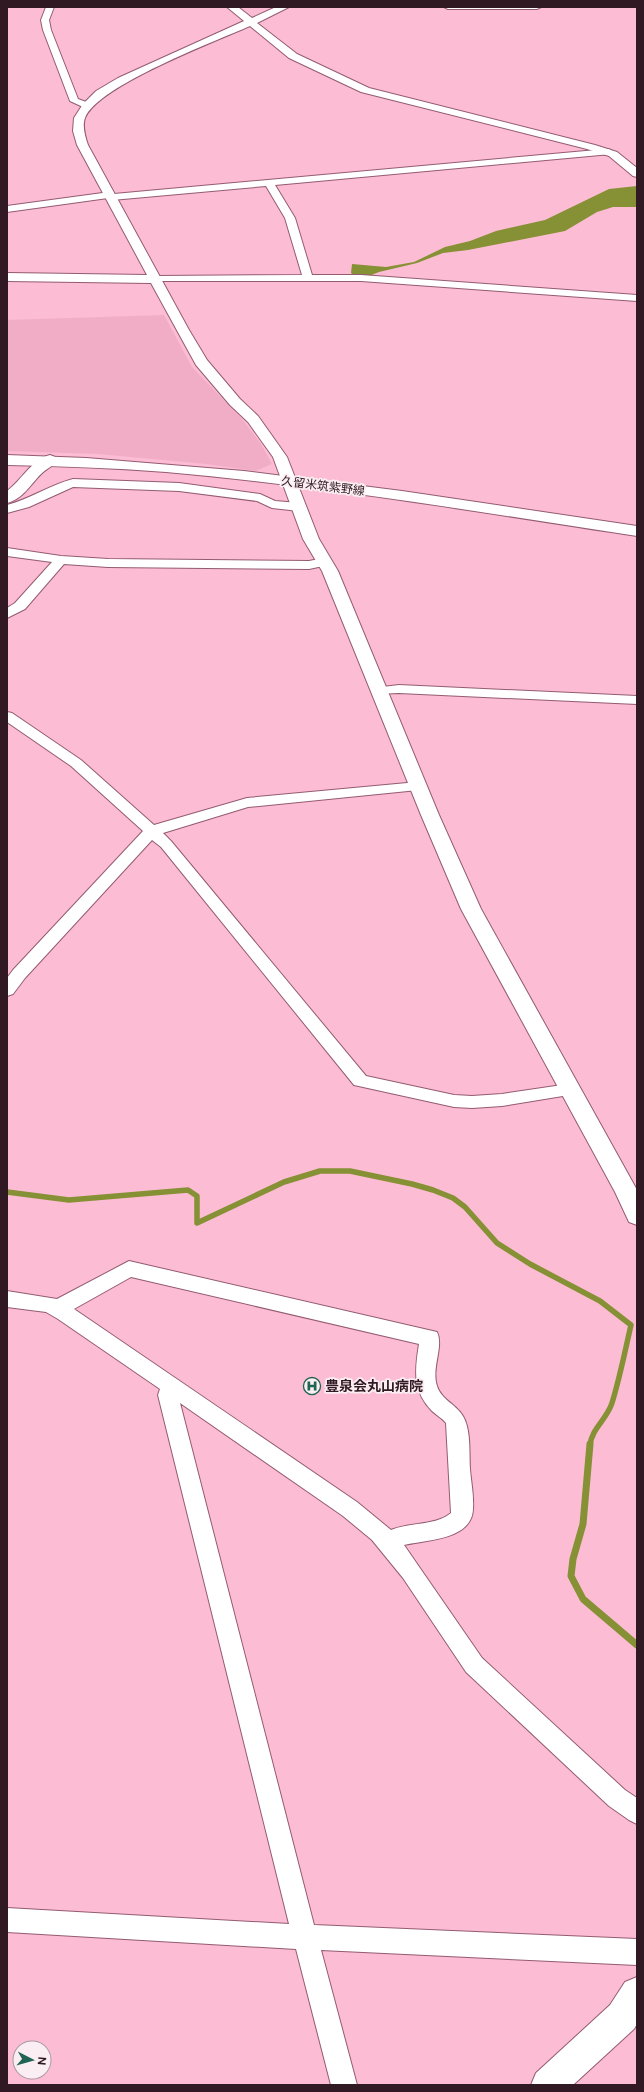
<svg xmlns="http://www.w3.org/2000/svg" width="644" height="2092" viewBox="0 0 644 2092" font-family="'Public Sans','Noto Sans JP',sans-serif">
<rect width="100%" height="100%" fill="#fcbcd3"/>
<path fill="#f2adc6" d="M164 315 192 367 242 419 261 444 272 464 256 471 206 464 98 454 7 451V320Z"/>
<path fill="#869034" d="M637 186V207H613L597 212 565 231 468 250 443 253 417 263 379 272 369 276 354 275 351 273 352 264 386 267 414 262 445 247 470 241 496 231 545 220 609 189Z"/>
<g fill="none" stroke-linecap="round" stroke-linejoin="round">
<path stroke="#869034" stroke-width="5.5" d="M7 1192 69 1200 188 1190 197 1196V1223L284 1182 320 1171H350L412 1184 433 1190 453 1198 465 1207 497 1243 530 1264 600 1301 631 1325C625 1351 620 1377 612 1403 607 1419 592 1428 590 1445"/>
<path stroke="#869034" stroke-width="7" d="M590 1444 583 1524 573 1559 571 1576 583 1599 637 1645"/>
<g stroke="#935b71" stroke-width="2">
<path id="minor" d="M46 7H54L49 20 51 30 78 99 89 103V107H83L70 101 43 30 41 20Z
M444 7H541L537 9H448Z
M608 149 611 150V154L275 185 295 218 312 275H361L637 295V301L361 281H152L151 279 152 277 156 276 302 275 285 218 266 186 112 200 108 198 7 212V206L110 192 114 194Z
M73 479 179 483 260 494 275 501 299 503 305 507 299 511 272 508 257 501 179 491 73 487 29 507 7 513V505C30 499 50 485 73 479Z
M7 548 61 556 108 559 309 561 324 558 330 562 328 565 309 569 108 567 64 564 25 609 7 618V608L15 603 52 562 7 556Z
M399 685 637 696V704L399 693 374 694 372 691 374 688Z
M7 712 12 713 81 760 154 825 247 798 418 782 423 783 425 786 423 789 418 790 248 807 163 833 171 841 366 1076 454 1095 472 1096 502 1094 569 1084 575 1086 578 1090 575 1094 502 1106 472 1108 454 1107 354 1085 161 847 152 840 25 978 13 994 7 996V978L13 970 143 831 71 766 7 722Z
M129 1261 437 1332C444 1347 431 1368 437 1386 441 1400 458 1405 464 1418 471 1432 469 1454 470 1469 471 1482 474 1496 473 1509 472 1540 426 1540 404 1545L482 1658 625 1790 637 1798V1824L629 1820 609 1806 466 1672 403 1578 372 1540 343 1516 180 1403 314 1925 637 1939V1965L321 1950 357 2085H331L296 1949 7 1932V1908L289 1924 158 1395 160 1389 58 1319 46 1312 7 1307V1291L57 1299ZM131 1277 419 1344C415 1369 412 1391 432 1411 436 1415 442 1418 446 1423L451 1513C436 1526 409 1522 391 1530L357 1502 74 1309Z"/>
</g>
<g stroke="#935b71" stroke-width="2">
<path id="tertiary" d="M227 7H238L252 18 276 7H289L257 23 297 54 369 88 595 145 617 152 637 168V177L633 176 609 156 587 149 361 92 289 58 250 26C216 41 97 86 85 118 82 126 85 136 88 145L189 330 207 360 240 399 258 416 287 457 319 539 338 571 439 815 481 909 637 1190V1225L629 1222 615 1192 461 909 421 815 322 571 303 539 273 457 248 422 230 405 196 365 151 283 7 281V273L147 275 77 145 73 131 74 118 83 104 96 91 118 78 244 21Z"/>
</g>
<g stroke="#935b71" stroke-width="2">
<path id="secondary" d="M637 1977V2024L634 2029 573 2085H531L536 2073 610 2005 625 1982Z"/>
</g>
<g stroke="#935b71" stroke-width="2">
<path id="primary" d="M7 455 86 458 244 471 402 491 637 526V536C480 512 324 486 166 472 113 468 60 466 7 465Z"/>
</g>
<g stroke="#935b71" stroke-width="2">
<path id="motorway" d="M50 455 55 457 58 460C53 466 46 469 41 474 30 485 23 499 7 503V491C22 480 31 460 50 455Z"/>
</g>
<use href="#minor" fill="#fff" fill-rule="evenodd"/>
<use href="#tertiary" fill="#fff" fill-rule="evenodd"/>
<use href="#secondary" fill="#fff" fill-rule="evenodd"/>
<use href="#primary" fill="#fff" fill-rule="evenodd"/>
<use href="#motorway" fill="#fff" fill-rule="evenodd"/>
</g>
<defs>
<g id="hospital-ring" transform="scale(0.9)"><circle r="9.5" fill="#fbeef2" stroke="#206454" stroke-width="1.5"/><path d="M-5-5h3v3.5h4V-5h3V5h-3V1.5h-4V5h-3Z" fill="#206454"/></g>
</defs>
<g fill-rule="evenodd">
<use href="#hospital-ring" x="312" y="1386"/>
</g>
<g text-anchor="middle" stroke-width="3.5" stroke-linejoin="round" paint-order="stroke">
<g font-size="12" fill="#301922" stroke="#fbeef2">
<text transform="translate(323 486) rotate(7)" y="4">久留米筑紫野線</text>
</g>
<g font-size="14" font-weight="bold" fill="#301922" stroke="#fbeef2" text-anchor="start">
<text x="325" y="1391">豊泉会丸山病院</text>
</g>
</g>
<rect width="644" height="2092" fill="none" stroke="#301922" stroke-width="16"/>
<g transform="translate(32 2060) rotate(96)"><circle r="19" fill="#fbeef2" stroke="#aa999f"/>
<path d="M0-3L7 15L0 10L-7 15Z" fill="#206454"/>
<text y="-6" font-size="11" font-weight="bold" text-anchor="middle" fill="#301922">N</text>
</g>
</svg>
